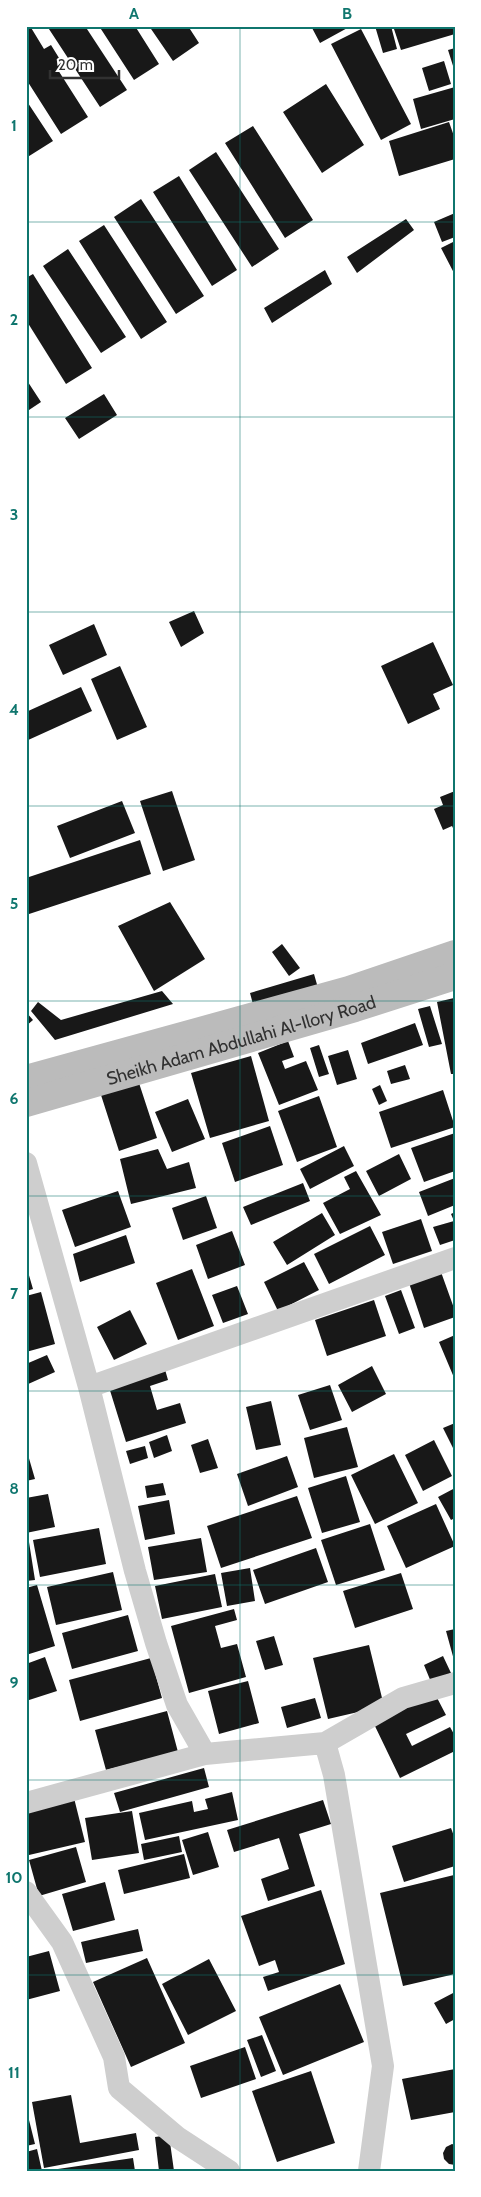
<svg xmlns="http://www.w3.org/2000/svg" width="481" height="2197" viewBox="0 0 481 2197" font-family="Cabin,sans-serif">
<rect width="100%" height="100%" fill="#fff"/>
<path fill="#181818" d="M26 26H30L44 49 51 45 64 66 58 70 88 117 61 134 26 79Z
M47 26H85L127 90 100 107Z
M99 26H135L159 64 134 80Z
M149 26H188L199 43 173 61Z
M311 26H351L320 43Z
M375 26H391L397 49 383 53Z
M393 26H455V34L401 50Z
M361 29 411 124 381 140 331 44Z
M455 48V68L454 69 448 50Z
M444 61 451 84 429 91 422 68Z
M326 84 364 145 322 173 283 112Z
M455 87V119L421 129 413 99Z
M26 100 53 141 26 158Z
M449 122 455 139V159L399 176 389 141Z
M253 126 313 220 285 238 225 143Z
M216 152 279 249 252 267 189 170Z
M179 176 237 270 212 286 153 192Z
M141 199 204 296 176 314 114 217Z
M455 213V237L442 242 434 222Z
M406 219 414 230 357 273 347 257Z
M104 225 167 322 141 339 79 241Z
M455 241V275L441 248Z
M68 249 126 337 101 353 43 266Z
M325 270 332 284 272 323 264 308Z
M33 274 92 368 66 384 26 320V278Z
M26 379 41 402 26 412Z
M104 394 117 415 79 439 65 418Z
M194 611 204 633 181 647 169 622Z
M94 624 107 655 63 675 49 645Z
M433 642 453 685 433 694 440 709 408 724 381 666Z
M120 666 147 727 117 740 91 679Z
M81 687 92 711 26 741V712Z
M172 791 195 860 163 871 140 801Z
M455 791V832L452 826 443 830 434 809 443 805 440 797Z
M122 801 135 833 70 858 57 826Z
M140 840 151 874 26 915V878Z
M170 902 205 959 154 991 118 926Z
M282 944 300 968 289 976 272 952Z
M314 974 318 988 254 1008 250 993Z
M162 991 173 1004 55 1040 31 1011 38 1002 61 1020Z
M454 998 455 1074H451L437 1002Z
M430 1006 442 1044 429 1047 418 1009Z
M26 1012 33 1020 26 1026Z
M415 1023 423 1045 368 1064 361 1043Z
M288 1041 294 1057 282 1061 285 1069 306 1061 318 1090 279 1105 258 1053Z
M319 1045 329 1074 319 1077 310 1048Z
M348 1050 357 1079 337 1085 328 1056Z
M251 1056 269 1121 210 1138 191 1073Z
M405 1065 410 1079 391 1084 387 1071Z
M139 1083 157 1138 119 1151 101 1095Z
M380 1085 387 1101 379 1105 372 1089Z
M443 1090 455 1127 391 1148 379 1112Z
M319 1096 337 1147 297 1162 278 1111Z
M188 1099 205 1139 172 1152 155 1112Z
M270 1126 283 1165 235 1182 222 1143Z
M455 1133V1171L424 1182 411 1148Z
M344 1146 354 1166 310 1189 300 1169Z
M158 1149 167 1169 189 1162 196 1188 131 1204 120 1159Z
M399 1154 411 1179 379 1196 366 1171Z
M356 1171 381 1215 340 1234 323 1203 350 1189 344 1177Z
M455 1178V1205L428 1216 419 1192Z
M303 1183 310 1201 251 1225 243 1207Z
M118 1191 131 1227 75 1247 62 1210Z
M206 1196 217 1228 183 1240 172 1208Z
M455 1212V1240L440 1245 433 1227 454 1221 451 1214Z
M322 1213 335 1235 287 1265 273 1242Z
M421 1219 432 1251 393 1264 382 1232Z
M370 1226 385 1255 329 1284 314 1254Z
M232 1231 245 1265 208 1279 196 1245Z
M126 1235 135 1263 80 1282 73 1254Z
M304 1262 319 1290 278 1311 264 1282Z
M26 1265 33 1289 26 1291Z
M192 1269 214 1326 178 1340 156 1283Z
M441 1272 455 1311V1317L424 1328 409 1283Z
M237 1286 248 1314 223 1323 212 1295Z
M401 1290 415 1328 399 1334 385 1296Z
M41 1292 55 1344 26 1352V1296Z
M374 1300 386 1336 327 1356 315 1320Z
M130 1310 147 1344 114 1360 97 1327Z
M455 1335V1380L439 1342Z
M47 1355 55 1372 26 1385V1364Z
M164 1366 168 1380 150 1386 157 1410 180 1403 186 1423 126 1442 108 1384Z
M372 1366 386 1394 352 1412 338 1385Z
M330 1385 342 1420 310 1430 298 1395Z
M271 1401 281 1445 256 1450 246 1407Z
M455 1423V1447L453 1448 443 1428Z
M347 1427 358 1467 314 1478 304 1438Z
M167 1435 172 1451 154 1458 149 1442Z
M208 1439 218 1468 200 1473 191 1445Z
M434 1440 452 1476 423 1491 405 1455Z
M145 1446 148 1458 130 1464 126 1451Z
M26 1448 35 1479 26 1481Z
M394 1454 418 1503 375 1524 351 1475Z
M287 1456 298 1487 248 1506 237 1474Z
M346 1476 360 1522 322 1533 308 1488Z
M163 1483 166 1495 147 1498 145 1486Z
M455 1488V1518L451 1520 438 1497Z
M48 1494 55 1527 26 1533V1498Z
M297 1496 312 1538 221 1568 207 1526Z
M169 1500 175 1534 145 1540 138 1506Z
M436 1504 455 1546 406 1568 387 1526Z
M370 1524 385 1570 336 1585 321 1540Z
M99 1528 106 1564 40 1577 33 1540Z
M201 1538 207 1572 154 1580 148 1547Z
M26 1542H29L35 1580 26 1581Z
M316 1548 328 1582 265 1604 253 1570Z
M250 1568 255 1601 227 1606 221 1573Z
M113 1572 122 1610 56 1625 47 1587Z
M401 1573 413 1609 355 1628 343 1591Z
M215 1574 222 1607 162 1619 155 1586Z
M37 1585 55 1646 26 1655V1588Z
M234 1609 237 1620 215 1626 221 1648 237 1644 246 1677 189 1693 171 1626Z
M128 1615 138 1651 72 1669 62 1633Z
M455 1629V1660H454L446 1631Z
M274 1636 283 1665 265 1670 256 1641Z
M369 1645 384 1706 328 1719 313 1658Z
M443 1656 451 1673 431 1682 424 1665Z
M45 1657 57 1691 26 1701V1664Z
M151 1658 162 1698 80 1721 69 1680Z
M248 1681 259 1723 219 1734 208 1691Z
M434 1692 446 1715 406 1734 412 1746 450 1727 455 1736V1751L400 1778 373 1722Z
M315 1698 321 1718 287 1728 281 1707Z
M167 1711 178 1752 106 1770 95 1730Z
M204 1768 209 1787 120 1812 114 1793Z
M232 1792 238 1820 145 1840 139 1813 192 1801 194 1812 208 1809 205 1799Z
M74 1798 85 1842 29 1855 26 1845V1809Z
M323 1800 331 1824 299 1834 315 1886 268 1901 261 1879 289 1869 279 1838 234 1852 227 1830Z
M132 1811 139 1853 92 1860 85 1818Z
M451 1828 455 1839V1866L404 1882 392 1846Z
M208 1832 219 1867 193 1875 182 1840Z
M179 1836 182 1852 144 1860 141 1844Z
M76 1847 86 1882 39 1896 29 1860Z
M184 1854 190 1878 124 1894 118 1870Z
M454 1875 455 1974 403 1986 380 1893Z
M105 1882 115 1920 73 1931 62 1894Z
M321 1890 345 1964 268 1991 263 1977 279 1972 275 1960 259 1966 241 1916Z
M138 1929 143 1951 86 1963 81 1942Z
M49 1951 60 1991 26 2000V1957Z
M147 1958 185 2043 131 2067 93 1982Z
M209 1959 236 2011 188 2035 162 1984Z
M340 1984 364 2042 283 2075 259 2017Z
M455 1992V2019L446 2024 434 2003Z
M262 2035 276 2071 261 2077 247 2040Z
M245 2047 256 2079 201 2098 190 2066Z
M455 2069V2112L411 2120 402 2079Z
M311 2071 335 2143 277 2162 252 2091Z
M71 2095 80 2143 136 2133 139 2150 44 2168 32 2102Z
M27 2112 35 2144 26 2146V2113Z
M169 2135 174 2171H159L155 2137Z
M452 2144 455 2145V2165L449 2164 444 2159 443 2153 446 2147Z
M37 2149 42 2171H26V2152Z
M133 2158 135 2171H51V2170Z"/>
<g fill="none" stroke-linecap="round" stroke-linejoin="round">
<path stroke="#cecece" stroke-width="22" d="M26 1163 89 1387 135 1571 156 1643 177 1705 205 1754 325 1743 334 1775 383 2066 369 2171
M89 1387 455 1258
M325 1743 403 1698 455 1683
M26 1803 205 1754
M26 1892 62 1942 114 2057 119 2088 177 2137 229 2171"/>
<g stroke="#bbb" stroke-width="28">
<path d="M26 1079 349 990 455 954"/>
<path id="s1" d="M26 1103 355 1008 455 976"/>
</g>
</g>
<path fill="none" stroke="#0f766e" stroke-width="1" stroke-opacity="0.55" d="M240 26V2171M26 222H455M26 417H455M26 612H455M26 806H455M26 1001H455M26 1196H455M26 1391H455M26 1585H455M26 1780H455M26 1975H455"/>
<g text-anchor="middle" stroke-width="5" stroke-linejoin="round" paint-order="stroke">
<g font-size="18" fill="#313131" stroke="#fff">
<text dy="6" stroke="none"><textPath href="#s1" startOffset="224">Sheikh Adam Abdullahi Al-Ilory Road</textPath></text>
</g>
</g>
<rect width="481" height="2197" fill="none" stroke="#ffffff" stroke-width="55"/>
<path d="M50 70v8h69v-8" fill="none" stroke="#313131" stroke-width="2.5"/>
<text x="58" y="70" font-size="15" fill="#313131" stroke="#ffffff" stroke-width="4" paint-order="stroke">20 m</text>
<rect x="28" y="28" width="426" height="2142" fill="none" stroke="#0f766e" stroke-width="2"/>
<g font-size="16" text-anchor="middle" font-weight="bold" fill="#0f766e">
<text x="134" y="19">A</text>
<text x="347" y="19">B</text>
<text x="14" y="131">1</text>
<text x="14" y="325">2</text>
<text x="14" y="520">3</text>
<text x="14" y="715">4</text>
<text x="14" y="909">5</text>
<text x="14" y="1104">6</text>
<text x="14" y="1299">7</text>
<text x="14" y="1494">8</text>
<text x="14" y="1688">9</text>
<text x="14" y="1883">10</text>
<text x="14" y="2078">11</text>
</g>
</svg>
